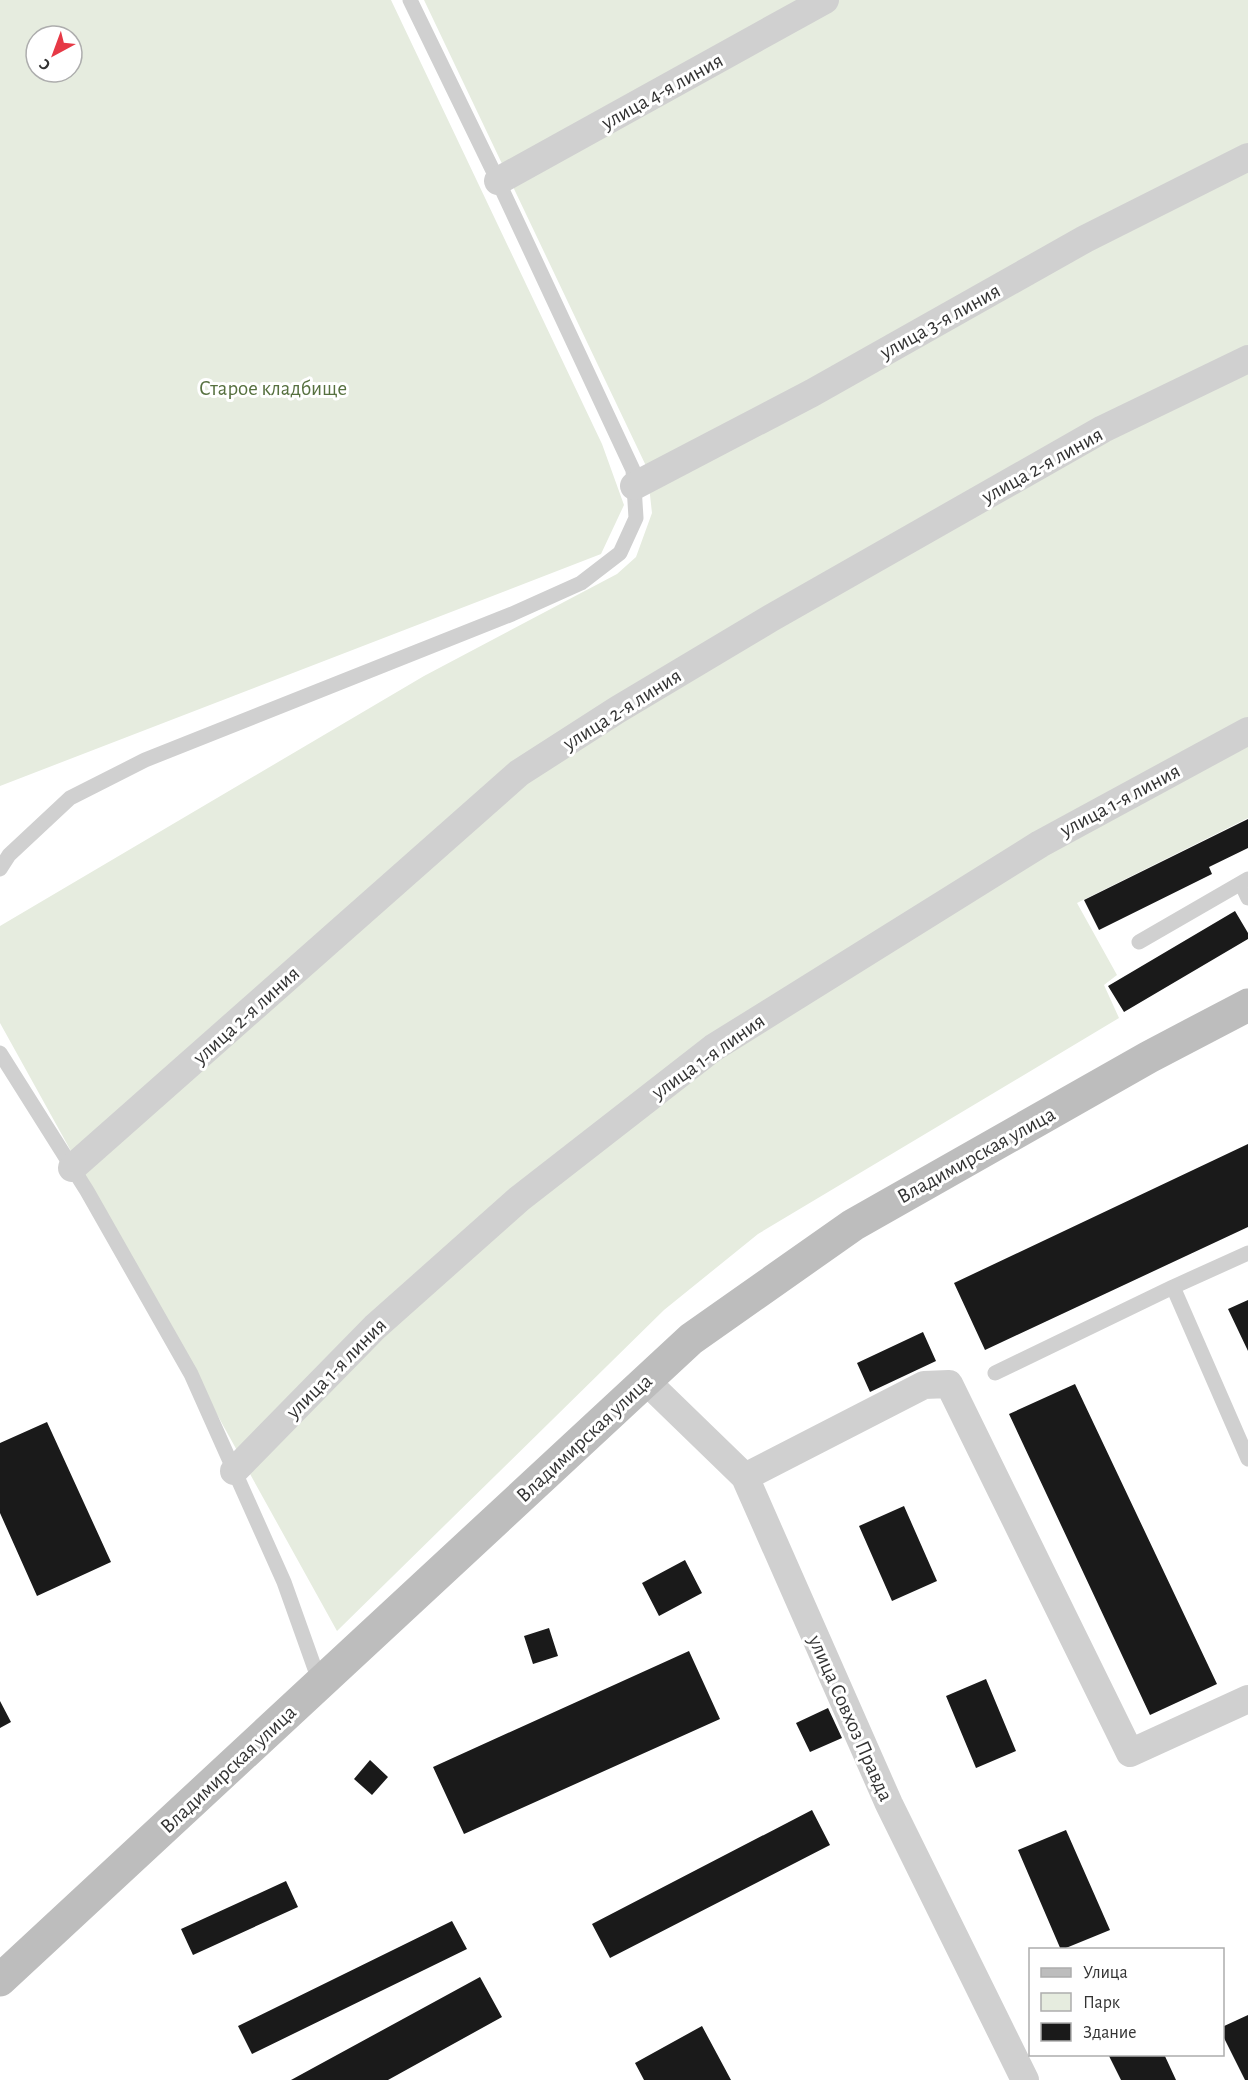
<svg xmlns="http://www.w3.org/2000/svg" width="1248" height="2080" viewBox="0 0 1248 2080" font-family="'Alegreya Sans',sans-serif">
<rect width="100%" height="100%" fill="#fff"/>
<path fill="#e6ecdf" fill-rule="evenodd" d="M0 0H391L602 444 624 505 601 554 0 786ZM36 36H72V72H36Z
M424 0H1248V818L1077 903 1117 975 1104 985 1119 1018 758 1234 664 1310 337 1631 0 1023V926L424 676 617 574 636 557 652 513 647 468Z"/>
<path fill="#1a1a1a" d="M1248 819V848L1209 867 1212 874 1099 930 1084 900Z
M1235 911 1248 933V939L1124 1012 1108 986Z
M1248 1144V1227L985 1350 954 1283Z
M1248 1300V1351L1228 1309Z
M923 1332 936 1361 870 1392 857 1363Z
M1075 1384 1217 1684 1150 1715 1009 1414Z
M47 1422 111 1562 37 1596 0 1513V1443Z
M904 1506 937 1581 892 1601 859 1526Z
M685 1560 702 1593 659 1616 642 1583Z
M549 1628 558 1656 533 1664 524 1636Z
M689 1651 720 1719 464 1834 433 1767Z
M986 1679 1016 1751 976 1768 946 1696Z
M0 1701 11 1722 0 1728Z
M828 1708 842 1738 810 1752 796 1723Z
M370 1760 388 1777 372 1795 354 1779Z
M812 1810 830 1845 610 1958 592 1924Z
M1066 1830 1110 1930 1061 1950 1018 1850Z
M286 1881 298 1907 193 1955 181 1929Z
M452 1921 467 1949 252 2054 238 2026Z
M480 1977 502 2017 388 2080H291Z
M1248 2015V2080H1245L1222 2034V2027Z
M702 2026 731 2080H644L635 2063Z
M1108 2054H1164L1176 2080H1121Z"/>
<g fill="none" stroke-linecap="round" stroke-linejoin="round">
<path stroke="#d0d0d0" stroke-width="15" d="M0 869 9 855 70 798 145 760 512 614 581 583 620 553 636 518 633 470 498 181 410 0
M1241 883 1248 898
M1139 942 1248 879
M0 1053 87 1191 191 1374 284 1582 320 1683
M1173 1287 1248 1459
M995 1373 1173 1287 1248 1253"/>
<path stroke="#d0d0d0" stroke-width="28" d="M498 181 825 0
M634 486 812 393 1085 239 1248 157
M72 1168 519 773 617 710 771 618 1103 429 1248 359
M646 1381 745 1477 889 1804 1025 2080
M234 1471 375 1327 519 1199 713 1048 1040 844 1248 731
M745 1477 924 1385 949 1384 1130 1753 1248 1699"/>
<path stroke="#bdbdbd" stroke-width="33" d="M0 1980 691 1339 853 1225 1149 1057 1248 1005"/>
</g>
<g text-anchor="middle" stroke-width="6" stroke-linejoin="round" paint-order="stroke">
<g font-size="21" fill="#333" stroke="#fff">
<text transform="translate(662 91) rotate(-29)" y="7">улица 4-я линия</text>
<text transform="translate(940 321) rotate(-29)" y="7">улица 3-я линия</text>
<text transform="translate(1042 465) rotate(-29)" y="7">улица 2-я линия</text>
<text transform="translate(622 709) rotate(-32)" y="7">улица 2-я линия</text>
<text transform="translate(1120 800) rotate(-28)" y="7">улица 1-я линия</text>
<text transform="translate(246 1015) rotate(-42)" y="7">улица 2-я линия</text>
<text transform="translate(708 1056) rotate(-35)" y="7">улица 1-я линия</text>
<text transform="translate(976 1155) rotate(-29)" y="7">Владимирская улица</text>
<text transform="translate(336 1368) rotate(-45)" y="7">улица 1-я линия</text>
<text transform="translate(584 1438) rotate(-43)" y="7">Владимирская улица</text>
<text transform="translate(851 1718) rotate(66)" y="7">улица Совхоз Правда</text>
<text transform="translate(228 1769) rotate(-43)" y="7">Владимирская улица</text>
</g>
<g font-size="21" fill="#56703f" stroke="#fff">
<text x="273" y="395">Старое кладбище</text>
</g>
</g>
<rect x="1029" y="1948" width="195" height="108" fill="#ffffff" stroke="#adadad" stroke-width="1.5"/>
<rect x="1041" y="1968" width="30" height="9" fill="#bdbdbd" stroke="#adadad" stroke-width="1.5"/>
<text x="1083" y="1978" font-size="18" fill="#333333">Улица</text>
<rect x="1041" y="1993" width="30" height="18" fill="#e6ecdf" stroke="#adadad" stroke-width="1.5"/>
<text x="1083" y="2008" font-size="18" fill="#333333">Парк</text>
<rect x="1041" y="2023" width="30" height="18" fill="#1a1a1a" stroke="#adadad" stroke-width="1.5"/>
<text x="1083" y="2038" font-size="18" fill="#333333">Здание</text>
<g transform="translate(54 54) rotate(221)"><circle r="28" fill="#ffffff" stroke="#adadad" stroke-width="1.5"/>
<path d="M0-4.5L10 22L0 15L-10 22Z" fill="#e63946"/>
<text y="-9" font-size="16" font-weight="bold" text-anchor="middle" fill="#333333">С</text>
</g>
</svg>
